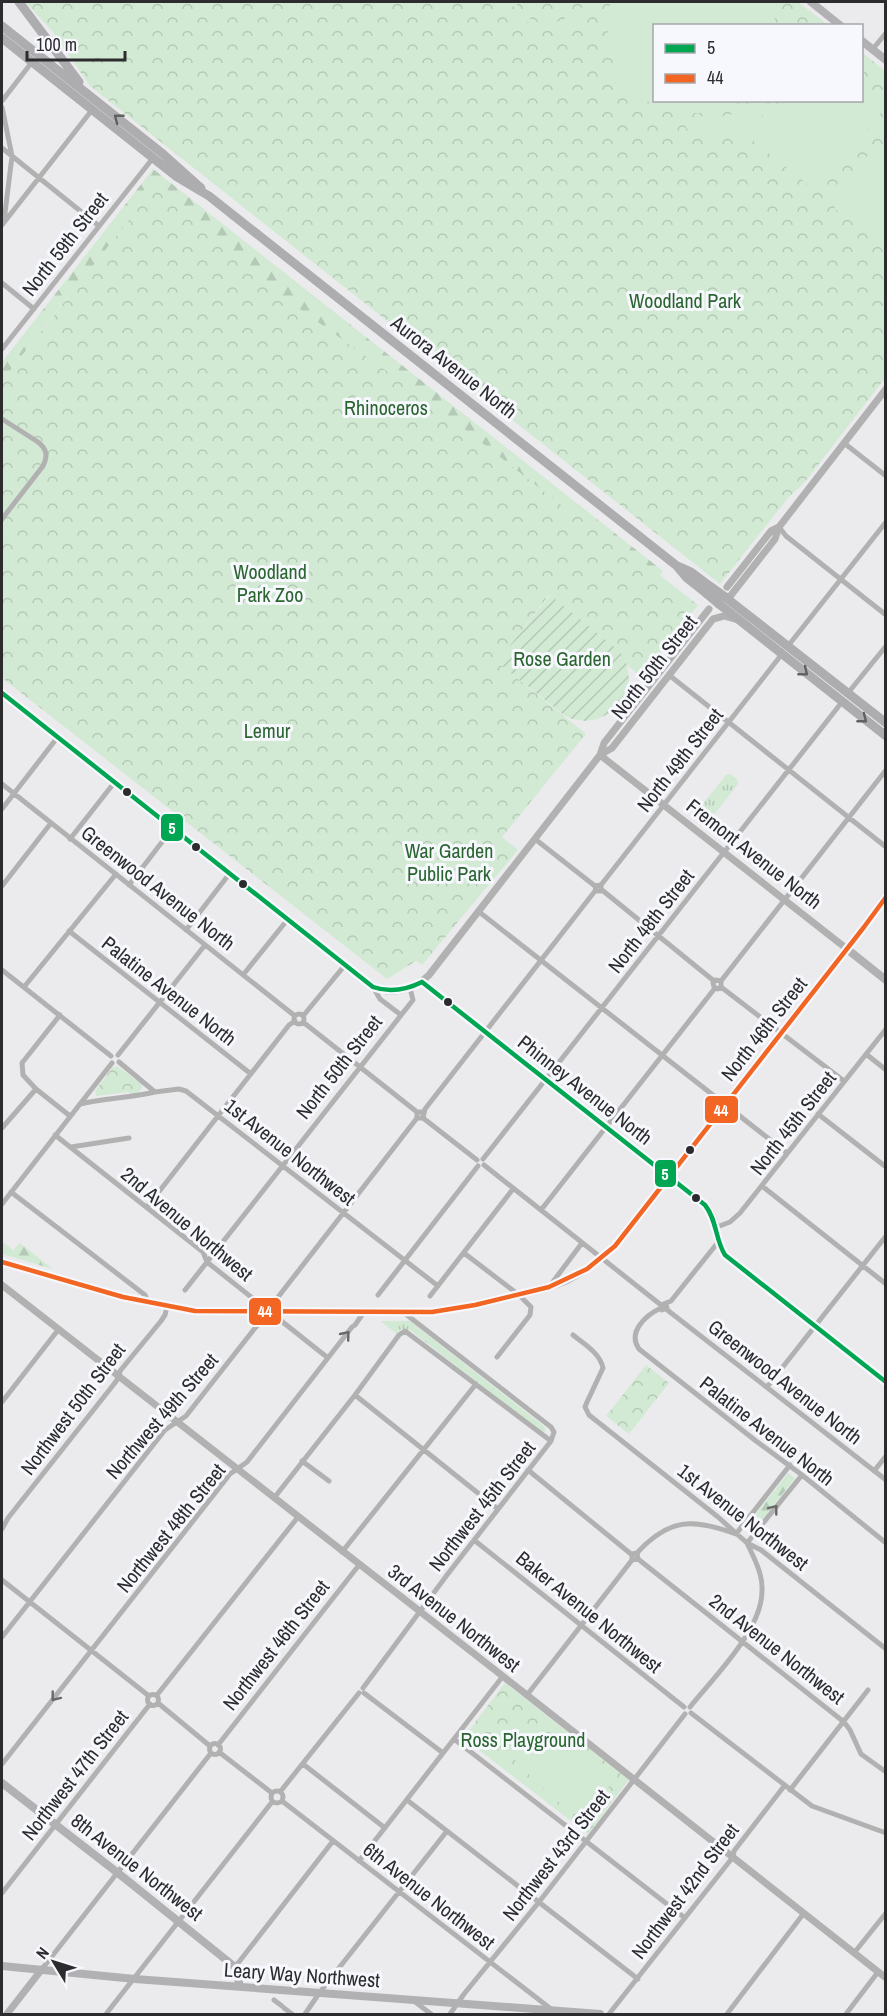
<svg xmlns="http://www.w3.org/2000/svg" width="887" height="2016" viewBox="0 0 887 2016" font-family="'Archivo Narrow',sans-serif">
<defs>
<pattern id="grass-tufts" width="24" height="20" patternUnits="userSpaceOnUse" patternTransform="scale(1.5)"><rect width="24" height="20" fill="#d2ead4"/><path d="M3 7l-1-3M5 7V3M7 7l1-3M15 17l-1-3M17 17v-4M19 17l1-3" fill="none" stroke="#b4c9b6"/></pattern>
<pattern id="forest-firs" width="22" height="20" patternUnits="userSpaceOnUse" patternTransform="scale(1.5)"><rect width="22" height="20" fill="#d2ead4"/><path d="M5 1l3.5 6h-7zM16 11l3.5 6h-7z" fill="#b4c9b6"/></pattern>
<pattern id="park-crowns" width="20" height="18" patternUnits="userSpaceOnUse" patternTransform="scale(1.5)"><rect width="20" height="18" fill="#d2ead4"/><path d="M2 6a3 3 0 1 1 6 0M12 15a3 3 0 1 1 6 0" fill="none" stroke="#b4c9b6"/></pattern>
<pattern id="garden-furrows" width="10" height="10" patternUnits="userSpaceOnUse" patternTransform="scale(1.5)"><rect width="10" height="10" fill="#d2ead4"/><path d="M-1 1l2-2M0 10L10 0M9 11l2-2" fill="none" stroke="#b4c9b6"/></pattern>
</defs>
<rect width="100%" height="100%" fill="#ebebee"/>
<path fill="url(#grass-tufts)" d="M730 774 737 779 738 784 706 825 694 815 726 775Z
M380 1321H410L545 1427V1432H541L410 1330 401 1329 397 1334Z"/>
<path fill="url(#forest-firs)" d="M153 169 663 571 658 579 70 294 2 381V362Z
M4 1243 13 1250 20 1243 53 1269 2 1254V1245Z
M788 1473 795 1478 752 1533 745 1528Z"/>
<path fill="url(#park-crowns)" d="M25 2H798L828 25 654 26V100H862V52L885 71V378L805 482 788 498 720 584 90 86 53 32Z
M162 189 283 297 430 402 574 515 578 511 698 605 641 677 627 665 617 649 549 595 497 662 586 734 502 837 518 850 422 965 416 961 387 979 2 678V381L147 197Z
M117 1066 142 1084V1088L137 1095H133L128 1092 96 1096 95 1091 112 1068Z
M646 1365 669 1383 629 1434 606 1416Z
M505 1683 629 1780 588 1834 463 1738Z"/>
<path fill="url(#garden-furrows)" d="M550 595 617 649 623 656 627 665 629 679 627 692 620 704 610 713 598 719 585 721 572 719 565 716 497 662Z"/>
<path fill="#d2ead4" d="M511 2H516C520 11 526 17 535 21 563 33 577 1 601 2 590 9 578 19 566 25 544 36 521 22 511 2Z
M611 2H763L773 10 776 25 654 26V100L733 101C686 127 649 109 614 75L623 69C609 43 602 31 611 2Z
M862 92 883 110 817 192 751 139 782 101 862 100Z
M757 109 762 111 763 115 749 133 713 139 687 129 683 122 687 117C698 119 708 113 718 117Z
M885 145V242L883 240 880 244 835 209 834 200 875 146Z
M541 1728 566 1748 539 1782 517 1765 515 1759Z
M573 1753 612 1783 587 1815 578 1816 542 1790Z"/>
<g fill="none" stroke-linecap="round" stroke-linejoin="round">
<path stroke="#b2b1b2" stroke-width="5" d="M872 50 886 33
M2 101 32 62
M2 107 12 156 4 221
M2 148 99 226
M2 225 92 110
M2 283 34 309
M2 349 153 158
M2 419 38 442C47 449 48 456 43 466L2 519
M844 443 886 476
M779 527 786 536 886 615
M788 646 886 522
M669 675 886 847
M848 693 886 646
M2 784 295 1016
M2 809 57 738
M70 839 114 783
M535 839 595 886
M129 885 172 829
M601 885 595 886 596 891H601V885L782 654
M2 886 51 823
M602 890 714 981
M478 911 787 1153
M186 930 230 873
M69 931 251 1074
M2 970 111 1056
M243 975 288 919
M721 981 715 980 713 983 714 987 718 989 721 987V981L886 770
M24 987 116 874
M373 987 380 999 401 1015
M721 987 844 1081
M294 1019a5 5 0 1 1 10 0a5 5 0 1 1-10 0Z
M303 1016 345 965
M303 1022 417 1112
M866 1054 886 1070
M118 1055 205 945
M119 1062 155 1092 179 1089 186 1091 438 1286
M36 1089 70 1116
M80 1104C105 1098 130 1098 155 1092
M423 1112H417V1118H423L425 1109 595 891
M818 1114 886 1167
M423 1118 477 1160
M2 1128 36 1089 23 1075 22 1063 60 1015
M55 1135 203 1252 207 1262 328 1358
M71 1147 129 1138
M483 1159 842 702
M484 1165 661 1305
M762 1186 886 1284
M11 1192 145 1295 148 1302
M2 1204 112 1063
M147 1207 289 1025 295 1021
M541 1210 715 988
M717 1227 730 1222 740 1213 886 1029
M464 1253 519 1295 531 1307 530 1315 497 1357
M549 1287 582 1243
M185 1290 413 1000 410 988
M378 1295 478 1166
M430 1296 513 1189
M666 1304 667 1308 662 1310 661 1305 671 1301 719 1241
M661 1308C646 1315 627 1332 639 1349L756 1441 802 1475 886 1543
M666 1309 886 1480
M573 1335C584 1344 600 1353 603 1368L587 1402 585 1407 589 1415 718 1517 747 1543 761 1550 886 1649
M767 1387 886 1236
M355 1395 498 1509
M2 1402 58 1330
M302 1461 329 1481
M528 1470 631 1554
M874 1471 886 1456
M274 1498 355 1395 399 1335 405 1331 551 1441
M2 1529 8 1518 114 1384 119 1377 120 1371 161 1321 165 1315 167 1307
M474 1540 684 1707
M342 1552 476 1384
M637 1553 638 1559 632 1560V1554L637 1553C669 1518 693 1518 736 1534L790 1465
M638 1559 844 1722 850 1730 861 1754 886 1772
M2 1580 149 1696
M2 1637 165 1430 186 1416 255 1328 259 1324 261 1319 417 1118
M363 1688 447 1575 551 1441 554 1432 551 1427 403 1312
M364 1693 443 1753
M147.5 1700a5.5 5.5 0 1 1 11 0a5.5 5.5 0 1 1-11 0Z
M157 1695 298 1517
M527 1695 632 1560
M158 1703 210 1746
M690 1707C714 1677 762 1630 762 1591 763 1574 754 1558 747 1543L802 1475
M691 1713 812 1806 886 1833
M454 1739 685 1918
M209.5 1749a5.5 5.5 0 1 1 11 0a5.5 5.5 0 1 1-11 0Z
M218 1745 359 1565
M219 1752 272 1793
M2 1764 230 1474 247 1462 352 1327 355 1325 364 1312
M303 1764 385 1828
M790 1790 868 1690
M271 1797a6 6 0 1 1 12 0a6 6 0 1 1-12 0Z
M280 1792 359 1693
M407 1800 638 1979
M282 1801 551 2009
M359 1861 503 1676
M2 1893 150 1704
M854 1953 886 1913
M235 1967 333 1841
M42 1969 211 1753
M274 2000 282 2006
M414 2001 431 2014
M284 2008 292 2014
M106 2014 272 1802
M305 2014 320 1992 447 1831
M450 2014 464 1994 539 1902 685 1714
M609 2014 733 1857 734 1851 785 1785
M727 2014 804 1913
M846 2014 878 1972"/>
<path stroke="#b2b1b2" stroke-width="7" d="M727 587 771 531 779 527
M728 599 775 539 779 527 886 389
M2 693 373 987C392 996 415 989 429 975L600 755 612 748 713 619 724 616 738 620
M600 755 847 949
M600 755 604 743 709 609
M422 982 705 1205C721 1221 713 1239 725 1255L886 1382
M2 1285 527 1695 886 1978
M7 2014 42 1969"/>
<path stroke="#b1b0b2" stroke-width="8" d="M811 2 841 26
M862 41 886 60
M847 949 886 980
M2 1262 123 1297 195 1311 432 1312 475 1305 549 1287 567 1280 587 1269 615 1246 864 927 886 896
M2 1783 123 1877 235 1967 240 1986
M2 1966 135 1979 600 2014"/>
<path stroke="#adacae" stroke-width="9" d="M19 2 79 82
M2 26 163 154 201 188
M2 38 177 177 209 196 677 566 687 578 706 593
M680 567 691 572 711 587
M725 597 886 723
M719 604 886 736"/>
<path stroke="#adacae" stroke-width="9" d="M711 587 725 597
M706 593 719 604"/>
<g stroke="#f7f8fd" stroke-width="9">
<path id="bus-1" d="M2 693 373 987C390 993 406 990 422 982
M422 982 705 1205C717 1220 715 1239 725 1255L886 1382"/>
</g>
<g stroke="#f7f8fd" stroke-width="9">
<path id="bus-2" d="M2 1262 123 1297 195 1311 432 1312 475 1305 549 1287 587 1269 615 1246 864 927 886 897"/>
</g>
<use href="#bus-1" stroke="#00a651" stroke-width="4.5"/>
<use href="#bus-2" stroke="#f26522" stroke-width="4.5"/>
</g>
<defs><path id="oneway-chevron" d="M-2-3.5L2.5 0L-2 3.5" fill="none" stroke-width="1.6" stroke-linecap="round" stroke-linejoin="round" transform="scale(1.5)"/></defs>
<g stroke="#605f61">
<use href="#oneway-chevron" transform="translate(118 118) rotate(-142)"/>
<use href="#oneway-chevron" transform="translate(804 672) rotate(39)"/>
<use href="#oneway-chevron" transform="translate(863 719) rotate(38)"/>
</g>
<g stroke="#686869">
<use href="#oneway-chevron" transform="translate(346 1335) rotate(-51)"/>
<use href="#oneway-chevron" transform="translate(774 1509) rotate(-52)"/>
<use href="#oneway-chevron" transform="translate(55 1697) rotate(128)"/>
</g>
<g fill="#2c2c2e" stroke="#f7f8fd" stroke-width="2">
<circle cx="127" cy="792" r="5"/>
<circle cx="196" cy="847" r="5"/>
<circle cx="243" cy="884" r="5"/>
<circle cx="448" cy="1002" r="5"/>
<circle cx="690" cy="1150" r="5"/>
<circle cx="696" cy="1198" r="5"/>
</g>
<g text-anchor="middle" stroke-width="6" stroke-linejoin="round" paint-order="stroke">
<g font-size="20" fill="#2c2c2e" stroke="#f7f8fd">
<text transform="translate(65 244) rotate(-52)" y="7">North 59th Street</text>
<text transform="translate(454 367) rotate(38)" y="7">Aurora Avenue North</text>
<text transform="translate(654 667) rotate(-52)" y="7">North 50th Street</text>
<text transform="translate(680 760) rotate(-52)" y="7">North 49th Street</text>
<text transform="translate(754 854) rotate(38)" y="7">Fremont Avenue North</text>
<text transform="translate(158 888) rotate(38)" y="7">Greenwood Avenue North</text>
<text transform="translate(651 921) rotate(-52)" y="7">North 48th Street</text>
<text transform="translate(169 991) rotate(38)" y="7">Palatine Avenue North</text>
<text transform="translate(764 1029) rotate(-52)" y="7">North 46th Street</text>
<text transform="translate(339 1067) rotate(-52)" y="7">North 50th Street</text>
<text transform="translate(585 1090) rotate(38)" y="7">Phinney Avenue North</text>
<text transform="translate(793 1123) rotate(-52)" y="7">North 45th Street</text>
<text transform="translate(290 1152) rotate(38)" y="7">1st Avenue Northwest</text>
<text transform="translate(187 1224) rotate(40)" y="7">2nd Avenue Northwest</text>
<text transform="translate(785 1382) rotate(38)" y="7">Greenwood Avenue North</text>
<text transform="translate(73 1409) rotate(-53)" y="7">Northwest 50th Street</text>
<text transform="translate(162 1416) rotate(-49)" y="7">Northwest 49th Street</text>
<text transform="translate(767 1431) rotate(38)" y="7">Palatine Avenue North</text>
<text transform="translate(482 1506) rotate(-52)" y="7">Northwest 45th Street</text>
<text transform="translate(743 1517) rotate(38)" y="7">1st Avenue Northwest</text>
<text transform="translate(171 1528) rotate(-51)" y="7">Northwest 48th Street</text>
<text transform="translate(589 1612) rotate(39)" y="7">Baker Avenue Northwest</text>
<text transform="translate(454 1618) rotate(38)" y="7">3rd Avenue Northwest</text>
<text transform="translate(276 1645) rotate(-52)" y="7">Northwest 46th Street</text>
<text transform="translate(777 1649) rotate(38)" y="7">2nd Avenue Northwest</text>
<text transform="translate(75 1775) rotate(-52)" y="7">Northwest 47th Street</text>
<text transform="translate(556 1855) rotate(-52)" y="7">Northwest 43rd Street</text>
<text transform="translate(137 1867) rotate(38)" y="7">8th Avenue Northwest</text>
<text transform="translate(685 1891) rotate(-53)" y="7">Northwest 42nd Street</text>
<text transform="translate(429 1896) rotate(38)" y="7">6th Avenue Northwest</text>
<text transform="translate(302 1975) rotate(4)" y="7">Leary Way Northwest</text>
</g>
<g font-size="20" fill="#2a6530" stroke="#f7f8fd">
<text x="685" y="308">Woodland Park</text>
<text x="386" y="415">Rhinoceros</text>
<text x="270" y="579">Woodland<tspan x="270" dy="23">Park Zoo</tspan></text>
<text x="562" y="666">Rose Garden</text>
<text x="267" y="738">Lemur</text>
<text x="449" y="858">War Garden<tspan x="449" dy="23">Public Park</tspan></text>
<text x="523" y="1747">Ross Playground</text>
</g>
</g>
<g stroke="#f7f8fd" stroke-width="2">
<rect x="160" y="813" width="24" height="29" rx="6" fill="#00a651"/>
<rect x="704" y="1095" width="35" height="29" rx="6" fill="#f26522"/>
<rect x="654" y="1159" width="23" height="29" rx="6" fill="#00a651"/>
<rect x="248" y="1297" width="34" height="29" rx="6" fill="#f26522"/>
</g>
<g font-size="16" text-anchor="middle" font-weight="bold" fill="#fff">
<text x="172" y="834">5</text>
<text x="721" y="1116">44</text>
<text x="665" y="1180">5</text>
<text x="265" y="1317">44</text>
</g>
<rect width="887" height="2016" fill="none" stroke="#2c2c2e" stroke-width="6"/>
<rect x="653" y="24" width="210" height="78" fill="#f7f8fd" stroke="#a6a6aa" stroke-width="1.5"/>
<rect x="665" y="44" width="30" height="9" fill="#00a651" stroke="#a6a6aa" stroke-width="1.5"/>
<text x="707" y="54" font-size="18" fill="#2c2c2e">5</text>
<rect x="665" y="74" width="30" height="9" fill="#f26522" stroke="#a6a6aa" stroke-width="1.5"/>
<text x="707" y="84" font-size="18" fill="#2c2c2e">44</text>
<g transform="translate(54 1962) rotate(308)" stroke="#f7f8fd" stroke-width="4.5" paint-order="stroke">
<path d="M0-4.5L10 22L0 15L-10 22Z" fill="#2c2c2e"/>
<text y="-9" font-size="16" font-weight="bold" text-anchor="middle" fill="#2c2c2e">N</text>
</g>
<path d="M27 51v9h98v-9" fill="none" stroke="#2c2c2e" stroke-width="3"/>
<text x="36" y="51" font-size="18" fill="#2c2c2e" stroke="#f7f8fd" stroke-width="4.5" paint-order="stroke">100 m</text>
</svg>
